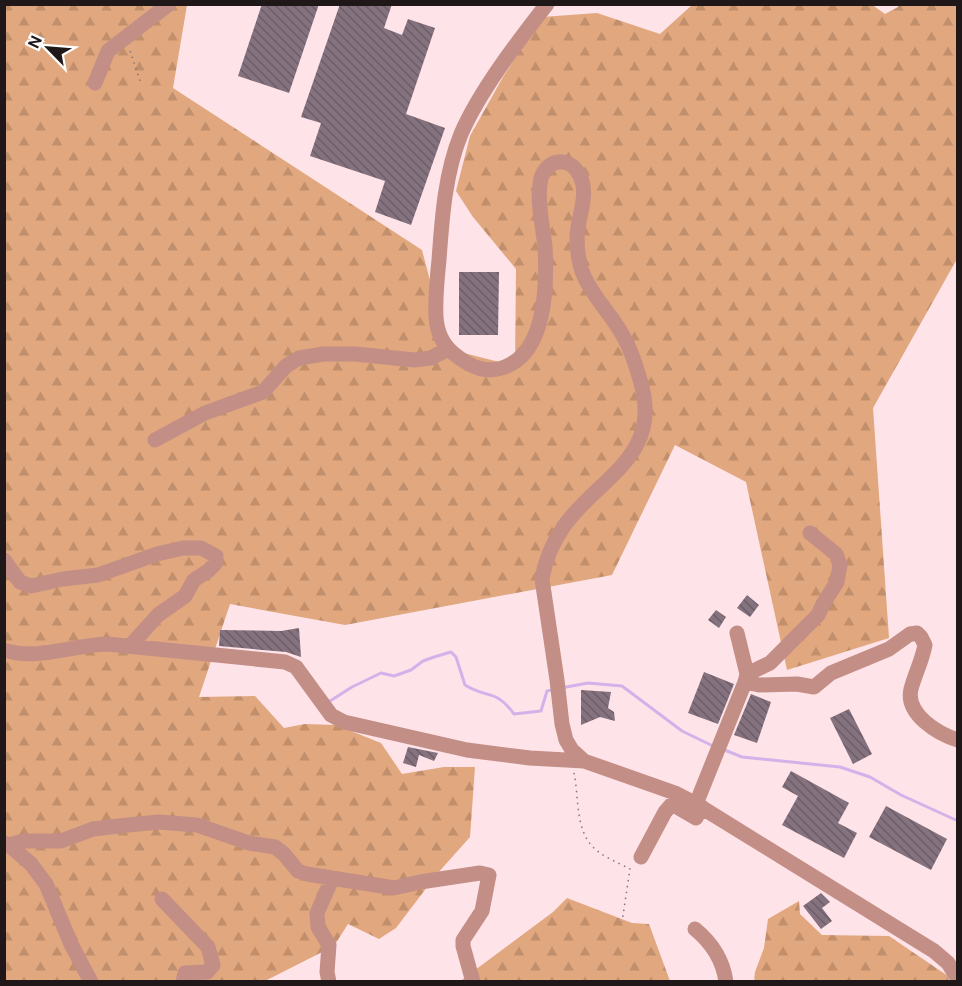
<svg xmlns="http://www.w3.org/2000/svg" width="962" height="986" viewBox="0 0 962 986" font-family="'DM Sans',sans-serif">
<defs>
<pattern id="forest-firs" width="22" height="20" patternUnits="userSpaceOnUse" patternTransform="scale(1.5)"><rect width="22" height="20" fill="#e1a77e"/><path d="M5 1l3.5 6h-7zM16 11l3.5 6h-7z" fill="#c18f6c"/></pattern>
<pattern id="building-back-hatch" width="6" height="6" patternUnits="userSpaceOnUse" patternTransform="scale(1.5)"><rect width="6" height="6" fill="#85727f"/><path d="M-1 5l2 2M0 0l6 6M5-1l2 2" fill="none" stroke="#6c5d67"/></pattern>
</defs>
<rect width="100%" height="100%" fill="#fee3e9"/>
<path fill="url(#forest-firs)" d="M871 4 885 14 898 7V5H957V259L873 408 889 638 787 670 746 482 675 445 612 575 345 625 230 604 199 697 255 696 284 728 305 724 336 725 381 743 402 774 444 767H475L470 837 437 874 396 928 379 939 348 924 334 946 265 981 5 982V5H187L173 88 422 250 448 349 515 366 516 269 473 217 456 191 470 136 503 77 542 17 597 13 660 34 692 5Z
M567 898 632 923 649 924 670 981 459 982 553 912Z
M799 901 800 914 822 935 889 936 948 976 949 981 754 982 755 972 764 948 768 919Z"/>
<g fill="none" stroke-linecap="round" stroke-linejoin="round">
<path stroke="#d5b1ea" stroke-width="3" d="M561 688 588 683 622 686 682 731 713 746
M330 701 352 687 381 673 394 676 411 670 423 661 434 657 451 652 456 657 465 685C487 699 495 688 514 714L541 711 547 691 552 690
M722 749 742 757 840 767 870 777 901 795 958 821"/>
</g>
<path fill="url(#building-back-hatch)" d="M262 4H319L289 93 238 76Z
M340 4H392L384 28 402 35 408 19 435 28 406 114 445 128 411 225 375 212 385 181 310 156 321 123 301 117Z
M459 272H499L498 335H459Z
M747 595 759 605 750 617 737 608Z
M716 610 726 617 719 628 708 620Z
M299 628 301 657 286 652 219 646 220 630 281 631Z
M704 672 734 684 718 724 688 713Z
M581 690 611 692 608 708 614 712 615 721 600 717 581 725Z
M751 694 771 702 757 743 734 735Z
M849 709 872 754 853 764 830 718Z
M408 747 438 753 434 761 419 755 416 767 403 763Z
M791 771 849 803 838 823 857 833 844 858 782 825 798 796 782 787Z
M886 806 947 839 931 870 869 837Z
M821 893 830 902 822 908 832 921 821 929 803 906Z"/>
<g fill="none" stroke-linecap="round" stroke-linejoin="round">
<path stroke="#857478" stroke-width="1.5" stroke-dasharray="1.5 4.5" stroke-linecap="butt" d="M130 51 140 81
M574 773C579 796 575 829 593 847 601 856 619 863 630 869L622 922"/>
<path stroke="#c38e85" stroke-width="15" d="M547 4C518 41 479 92 461 134 445 173 442 218 439 260 437 279 435 298 436 317 437 331 442 344 453 353 471 368 489 376 511 364 546 345 547 283 545 247 543 227 537 205 540 184 542 161 567 153 579 174 590 193 578 216 577 236 577 249 579 265 584 276 593 297 611 314 622 334 631 349 636 366 641 383 662 457 599 477 564 526 553 542 545 560 542 579L557 680 562 724 566 740 572 750 584 761 675 793 696 804 934 951 948 963 958 979
M95 83 108 51 169 4
M155 440 205 413 263 392 286 366 299 358 324 354H355L414 360 431 358 448 349
M4 560 20 582 31 586 63 579 98 575 157 554 183 548H201L216 556 215 564 208 571 194 580 185 596 158 615 130 646
M4 650C37 661 73 645 107 644L285 662 296 667 331 715 344 722 467 750 530 758 584 761
M747 674 770 663 818 615 823 604 837 582 840 565 836 554 810 533
M745 682 759 685 797 684 814 687 831 673 889 649 910 634 917 633 921 637 925 645C922 661 915 674 911 689 905 714 938 734 958 740
M696 804 745 682 747 674 737 633
M4 843 9 845 23 841H61L93 829 128 825 159 822 197 825 249 843 275 847 284 854 298 871 307 874 394 888 420 882 480 873 489 875 482 911 463 940V946L473 982
M9 845 31 864 46 884 71 944 91 982
M641 857 665 812 672 804 696 818 702 807
M162 899 208 947 213 965 207 972 185 973 183 982
M695 929C712 943 723 959 726 982
M329 982 327 972 329 945 318 927 317 913 332 879"/>
</g>
<rect width="962" height="986" fill="none" stroke="#201719" stroke-width="12"/>
<g transform="translate(48 48) rotate(295)" stroke="#ffffff" stroke-width="4.5" paint-order="stroke">
<path d="M0-4.5L10 22L0 15L-10 22Z" fill="#201719"/>
<text y="-9" font-size="16" font-weight="bold" text-anchor="middle" fill="#201719">N</text>
</g>
</svg>
